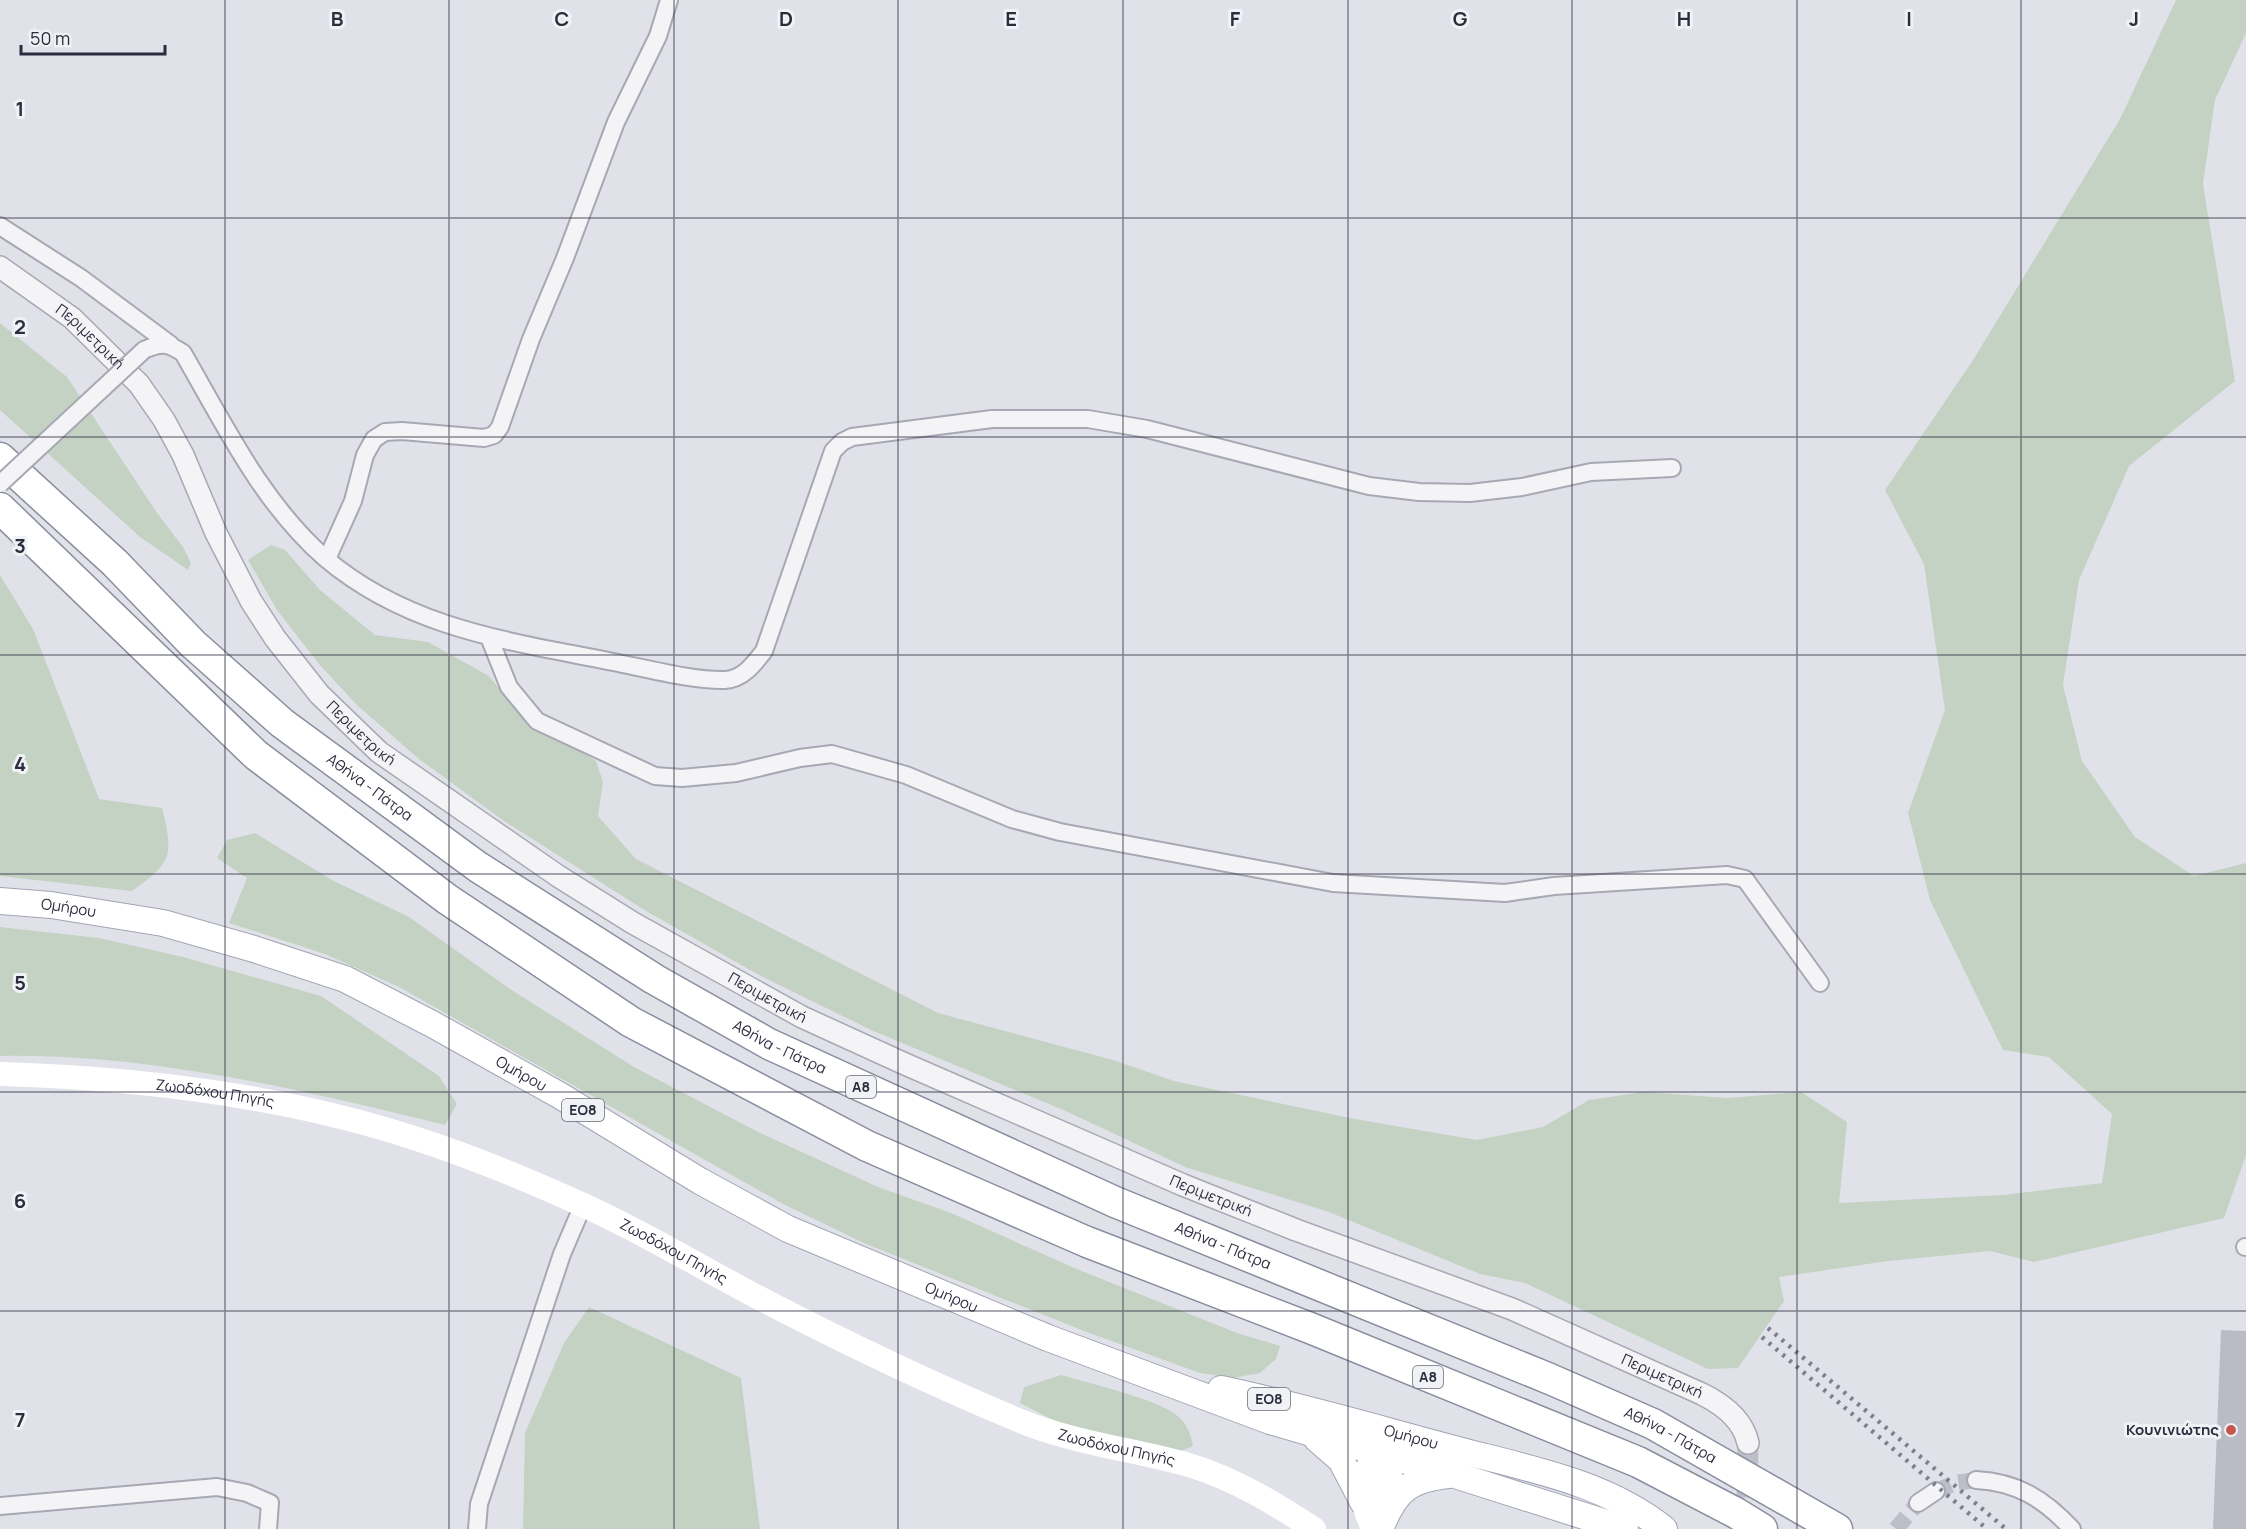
<svg xmlns="http://www.w3.org/2000/svg" width="2246" height="1529" viewBox="0 0 2246 1529" font-family="Manrope,sans-serif">
<rect width="100%" height="100%" fill="#e1e2e9"/>
<path fill="#c3d2c3" d="M2176 0H2246V33L2215 100 2203 184 2235 381 2129 466 2079 580 2063 685 2082 761 2135 837 2194 876 2246 863V1155L2224 1218 2034 1262 1990 1251 1888 1261 1779 1277 1784 1301 1738 1368 1708 1369 1525 1283 1480 1274 1329 1212 1185 1167 1068 1112 871 1030 759 975 646 911 504 821 419 759 358 706 319 664 277 610 248 560 271 545 285 550 320 590 375 635 428 642 489 676 519 713 596 761 603 782 598 816 636 859 938 1013 1113 1060 1174 1081 1355 1119 1477 1140 1543 1127 1589 1100 1643 1092 1728 1098 1801 1092 1847 1122 1839 1203 2004 1195 2102 1183 2112 1114 2049 1057 2003 1050 1930 900 1908 813 1945 710 1924 564 1885 490 1973 360 2120 119Z
M0 323 67 377 157 513 183 547 191 563 188 570 140 537 0 410Z
M0 575 33 629 99 799 162 808C174 856 172 862 132 891L0 876Z
M255 833 332 880 409 917 510 989 634 1067 758 1132 878 1187 951 1213 1079 1270 1237 1333 1280 1346 1276 1359 1260 1373 1233 1378 1200 1373 1084 1331 866 1244 785 1205 399 987 325 954 229 923 247 878 217 858 227 840Z
M0 927 99 938 183 957 321 996 439 1076 457 1104 445 1125C305 1090 145 1053 0 1056Z
M589 1307 741 1378 760 1529H523L525 1433 564 1343Z
M1061 1375C1088 1383 1161 1400 1179 1417 1188 1425 1191 1436 1193 1446L1181 1451 1113 1437 1055 1421 1020 1403 1024 1387Z"/>
<path fill="#b9bbc5" d="M2221 1330 2246 1331V1529H2213Z"/>
<g fill="none" stroke-linecap="round" stroke-linejoin="round">
<path stroke="#bdbec7" stroke-width="16" stroke-dasharray="16 8" stroke-linecap="butt" d="M1936 1491 1955 1483 1976 1480
M1896 1529 1918 1503"/>
<path stroke="#bdbec7" stroke-width="21" stroke-dasharray="21 10" stroke-linecap="butt" d="M1738 1527 1747 1500 1748 1443"/>
<g stroke="#a7a8b3" stroke-width="20">
<path id="minor" d="M0 226 81 278 171 345
M144 350C161 342 168 343 183 353 224 424 262 503 325 558 409 629 509 641 613 662 644 668 694 681 725 680 743 679 754 664 764 651L833 451 842 442 852 437 992 419H1088L1147 429 1369 486 1419 492 1470 493 1522 487 1591 472 1672 468
M327 559 353 501 365 455 374 439 385 432 402 431 484 438 494 435 500 427 531 339 565 258 616 122 658 36 669 0
M489 637 509 687 537 721 655 776 682 778 736 773 800 758 832 754 906 775 1012 819 1060 832 1333 883 1505 893 1554 886 1727 875 1745 879 1820 983
M2245 1247H2246
M1976 1480C2017 1482 2044 1499 2072 1529
M1918 1503 1936 1491
M0 1506 217 1487 247 1493 270 1503 268 1529
M477 1529 479 1504 562 1254 583 1205"/>
</g>
<g stroke="#a7a8b3" stroke-width="24">
<g id="tertiary">
<path id="s1" d="M0 267 72 318 139 384 164 420 183 455 216 533 251 601 275 638 319 694 379 752 558 876 633 923 802 1017 905 1064 1183 1185 1296 1230 1512 1309 1702 1394C1722 1404 1743 1419 1748 1443"/>
</g>
</g>
<g stroke="#a1a4b4" stroke-width="28">
<g id="primary">
<path id="s3" d="M0 901 51 905 163 923 254 949 345 979 432 1024 559 1095 700 1181 788 1229 1048 1338 1270 1421 1452 1474 1625 1529"/>
<path id="s4" d="M1221 1389C1297 1405 1372 1427 1447 1447 1520 1467 1603 1480 1664 1529"/>
<path d="M1317 1439 1341 1460 1363 1502"/>
<path d="M1383 1522C1397 1489 1411 1479 1448 1475"/>
</g>
</g>
<g stroke="#8a8d9e" stroke-width="33">
<g id="motorway">
<path id="s5" d="M0 458 115 563 193 644 282 723 478 867 654 979 769 1044 1115 1202 1550 1379 1653 1424 1837 1529"/>
<path d="M0 508 256 755 447 899 631 1022 867 1146 1087 1242 1310 1328 1638 1462 1736 1513 1762 1529"/>
</g>
</g>
<use href="#minor" stroke="#f4f4f7" stroke-width="16"/>
<use href="#tertiary" stroke="#f4f4f7" stroke-width="21"/>
<g stroke="#fff" stroke-width="24">
<path id="s2" d="M0 1074C138 1078 286 1096 417 1139 473 1157 528 1180 581 1204 646 1233 706 1271 769 1303 850 1345 934 1385 1018 1420 1073 1443 1132 1449 1189 1465 1235 1479 1274 1503 1314 1529"/>
<path d="M1383 1524 1385 1489 1401 1438"/>
<path d="M1374 1529C1354 1495 1365 1467 1384 1436"/>
</g>
<use href="#primary" stroke="#fff" stroke-width="26"/>
<use href="#motorway" stroke="#fff" stroke-width="30"/>
<path stroke="#7c7f91" stroke-width="4.5" stroke-dasharray="3 6" stroke-linecap="butt" d="M1768 1328 2006 1529
M1762 1337 1987 1529"/>
<g stroke="#a7a8b3" stroke-width="20" stroke-linecap="butt">
<path id="minor-bridge" d="M0 484 144 350"/>
</g>
<use href="#minor-bridge" stroke="#f4f4f7" stroke-width="16"/>
</g>
<path fill="none" stroke="#2b2d3f" stroke-width="1.5" stroke-opacity="0.55" d="M225 0V1529M449 0V1529M674 0V1529M898 0V1529M1123 0V1529M1348 0V1529M1572 0V1529M1797 0V1529M2021 0V1529M0 218H2246M0 437H2246M0 655H2246M0 874H2246M0 1092H2246M0 1311H2246"/>
<circle fill="#c4584f" stroke="#f1f2f6" stroke-width="2" cx="2231" cy="1430" r="6"/>
<g text-anchor="middle" stroke-width="6" stroke-linejoin="round" paint-order="stroke">
<g fill="#f1f2f6" stroke="#666876" stroke-width="1.5">
<rect x="846" y="1076" width="30" height="22" rx="4.5"/>
<rect x="562" y="1099" width="42" height="22" rx="4.5"/>
<rect x="1413" y="1366" width="30" height="22" rx="4.5"/>
<rect x="1248" y="1388" width="42" height="22" rx="4.5"/>
</g>
<g font-size="14" font-weight="bold" fill="#2b2d3f">
<text x="861" y="1092">Α8</text>
<text x="583" y="1115">ΕΟ8</text>
<text x="1428" y="1382">Α8</text>
<text x="1269" y="1404">ΕΟ8</text>
</g>
<g font-size="15" fill="#2b2d3f" stroke="#f1f2f6">
<text dy="5" stroke="none"><textPath href="#s1" startOffset="114">Περιμετρική</textPath></text>
<text dy="5" stroke="none"><textPath href="#s1" startOffset="600">Περιμετρική</textPath></text>
<text dy="5" stroke="none"><textPath href="#s5" startOffset="496">Αθήνα - Πάτρα</textPath></text>
<text dy="5" stroke="none"><textPath href="#s3" startOffset="69">Ομήρου</textPath></text>
<text dy="5" stroke="none"><textPath href="#s1" startOffset="1086">Περιμετρική</textPath></text>
<text dy="5" stroke="none"><textPath href="#s5" startOffset="982">Αθήνα - Πάτρα</textPath></text>
<text dy="5" stroke="none"><textPath href="#s3" startOffset="555">Ομήρου</textPath></text>
<text dy="5" stroke="none"><textPath href="#s2" startOffset="216">Ζωοδόχου Πηγής</textPath></text>
<text dy="5" stroke="none"><textPath href="#s1" startOffset="1572">Περιμετρική</textPath></text>
<text dy="5" stroke="none"><textPath href="#s5" startOffset="1468">Αθήνα - Πάτρα</textPath></text>
<text dy="5" stroke="none"><textPath href="#s2" startOffset="704">Ζωοδόχου Πηγής</textPath></text>
<text dy="5" stroke="none"><textPath href="#s3" startOffset="1041">Ομήρου</textPath></text>
<text dy="5" stroke="none"><textPath href="#s1" startOffset="2058">Περιμετρική</textPath></text>
<text dy="5" stroke="none"><textPath href="#s5" startOffset="1954">Αθήνα - Πάτρα</textPath></text>
<text dy="5" stroke="none"><textPath href="#s4" startOffset="196">Ομήρου</textPath></text>
<text dy="5" stroke="none"><textPath href="#s2" startOffset="1190">Ζωοδόχου Πηγής</textPath></text>
</g>
<g font-size="15" font-weight="bold" fill="#2b2d3f" stroke="#f1f2f6" text-anchor="end">
<text x="2219" y="1435">Κουνινιώτης</text>
</g>
</g>
<g font-size="20" text-anchor="middle" font-weight="bold" fill="#2b2d3f" stroke="#f1f2f6" stroke-width="6" stroke-linejoin="round" paint-order="stroke">
<text x="337" y="26">B</text>
<text x="562" y="26">C</text>
<text x="786" y="26">D</text>
<text x="1011" y="26">E</text>
<text x="1235" y="26">F</text>
<text x="1460" y="26">G</text>
<text x="1684" y="26">H</text>
<text x="1909" y="26">I</text>
<text x="2134" y="26">J</text>
<text x="20" y="116">1</text>
<text x="20" y="334">2</text>
<text x="20" y="553">3</text>
<text x="20" y="771">4</text>
<text x="20" y="990">5</text>
<text x="20" y="1208">6</text>
<text x="20" y="1427">7</text>
</g>
<path d="M21 45v9h144v-9" fill="none" stroke="#2b2d3f" stroke-width="3"/>
<text x="30" y="45" font-size="18" fill="#2b2d3f" stroke="#f1f2f6" stroke-width="4.5" paint-order="stroke">50 m</text>
</svg>
